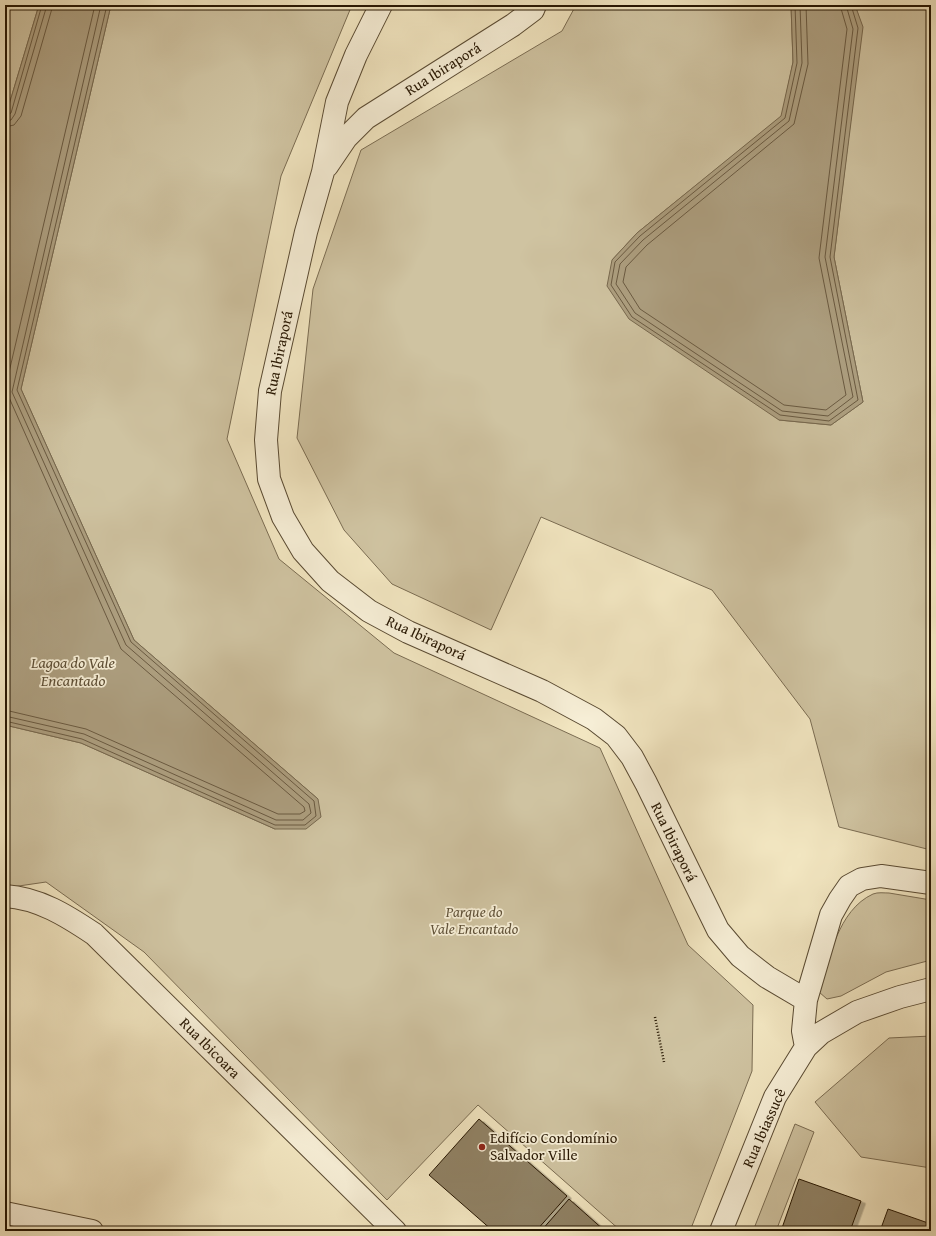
<svg xmlns="http://www.w3.org/2000/svg" width="936" height="1236" viewBox="0 0 936 1236" font-family="'Gentium Book Plus',serif">
<defs>
<filter id="shadow"><feDropShadow dx="4.5" dy="2.5" stdDeviation="0" flood-color="#0004"/></filter>
</defs>
<rect width="100%" height="100%" fill="#f2e6c1"/>
<filter id="stains"><feTurbulence type="fractalNoise" baseFrequency=".005" numOctaves="4"/><feColorMatrix values="0 0 0 0 .2 0 0 0 0 .09 0 0 0 0 .02 0 0 0 .5 -.17"/></filter>
<radialGradient id="worn" r=".72"><stop offset=".6" stop-color="#630" stop-opacity="0"/><stop offset="1" stop-color="#630" stop-opacity=".3"/></radialGradient>
<path fill="#cfc3a1" stroke="#7a6c52" d="M5 5H39L5 118Z
M111 5H352L281 176 227 439 279 559 394 653 600 748 688 945 753 1005 752 1071 690 1231H621L478 1105 387 1200 144 952 46 882 5 888V725L81 743 275 829 318 799 134 640 21 389Z
M576 5H791L793 62 782 116 637 233 612 260 779 420 831 425 863 402 834 257 862 27 855 5H931V850L839 827 810 719 712 590 541 517 491 630 392 584 344 530 297 438 313 289 361 150 562 31Z
M889 893 931 900V960L886 972 841 996 827 999 819 992C829 959 838 910 873 894 878 892 884 893 889 893Z
M931 1036V1168L861 1157 815 1102 889 1038Z
M795 1124 814 1132 776 1231H753Z"/>
<path fill="#ad9f80" stroke="#77684e" d="M39 5H111L21 389 134 640 318 799 321 817 306 829H275L81 743 5 725V118Z
M791 5H855L863 27 834 257 863 402 831 425 779 420 629 319 607 286 612 260 637 233 781 116 793 62Z"/>
<g fill="none" stroke-linecap="round" stroke-linejoin="round">
<path stroke="#6a5a41" stroke-width="1" d="M795 5 797 63 785 118 640 236 615 262 611 285 632 317 780 415 829 421 858 400 830 257 858 28 851 5
M800 5 802 63 789 121 643 240 620 264 616 284 635 313 782 411 828 416 853 397 825 257 853 29 846 5
M806 5 808 64 794 124 647 245 626 267 623 282 640 309 784 405 826 410 846 395 819 258 847 29 840 5
M5 116 11 113 42 5
M5 121 11 120 15 114 47 5
M5 127 14 125 21 116 53 5
M5 710 86 729 278 814H300L305 811 304 807 121 649 7 393 6 385 95 5
M5 716 84 734 276 820H303L311 813 309 804 126 645 12 392 101 5
M5 721 82 739 275 825H305L316 816 314 801 131 642 17 390 107 5"/>
</g>
<path fill="#908265" stroke="#261602" filter="url(#shadow)" d="M479 1119 567 1196 536 1231H493L429 1175Z
M799 1179 861 1201 850 1231H781Z
M569 1199 605 1231H541Z
M888 1209 931 1224V1231H880Z"/>
<g fill="none" stroke-linecap="round" stroke-linejoin="round">
<g stroke="#594a32" stroke-width="24">
<path id="minor" d="M381 5 356 55 337 102 323 172 306 232 270 391 266 440 269 479 283 517 303 551 330 581 369 611 408 632 542 691 594 719 616 736 632 757 646 783 718 930 740 956 767 977 806 1000
M327 166 346 138 366 118 513 25 533 10 535 5
M5 896C39 898 67 916 94 934L395 1231
M806 1047 803 1031 806 1000 831 915 840 899 849 886 862 879 881 876 931 883
M5 1213 92 1231
M721 1231 775 1097 806 1047 821 1033 857 1012 900 997 931 989"/>
</g>
<path stroke="#261602" stroke-width="2.5" stroke-dasharray="1 2" stroke-linecap="butt" d="M655 1017 664 1062"/>
<use href="#minor" stroke="#f7efd7" stroke-width="22"/>
</g>
<circle fill="#8f2418" stroke="#f7efd7" stroke-width="1.5" cx="482" cy="1147" r="4"/>
<g text-anchor="middle" stroke-width="3.5" stroke-linejoin="round" paint-order="stroke">
<g font-size="15" fill="#261602" stroke="#f7efd7">
<text transform="translate(443 69) rotate(-32)" y="5">Rua Ibiraporá</text>
<text transform="translate(279 353) rotate(-78)" y="5">Rua Ibiraporá</text>
<text transform="translate(426 638) rotate(25)" y="5">Rua Ibiraporá</text>
<text transform="translate(674 842) rotate(64)" y="5">Rua Ibiraporá</text>
<text transform="translate(210 1048) rotate(45)" y="5">Rua Ibicoara</text>
<text transform="translate(764 1128) rotate(-66)" y="5">Rua Ibiassucê</text>
</g>
<g font-size="15" font-style="italic" fill="#61533a" stroke="#f7efd7">
<text x="474" y="917">Parque do<tspan x="474" dy="17">Vale Encantado</tspan></text>
</g>
<g font-size="15" fill="#261602" stroke="#f7efd7" text-anchor="start">
<text x="490" y="1143">Edifício Condomínio<tspan x="490" dy="17">Salvador Ville</tspan></text>
</g>
<g font-size="16" font-style="italic" fill="#5c4d34" stroke="#f7efd7">
<text x="73" y="668">Lagoa do Vale<tspan x="73" dy="18">Encantado</tspan></text>
</g>
</g>
<rect width="936" height="1236" fill="none" stroke="#f2e6c1" stroke-width="20"/>
<rect x="6" y="6" width="924" height="1224" fill="none" stroke="#261602" stroke-width="2"/>
<rect x="10" y="10" width="916" height="1216" fill="none" stroke="#261602"/>
<rect width="100%" height="100%" filter="url(#stains)"/>
<rect width="100%" height="100%" fill="url(#worn)"/>
</svg>
